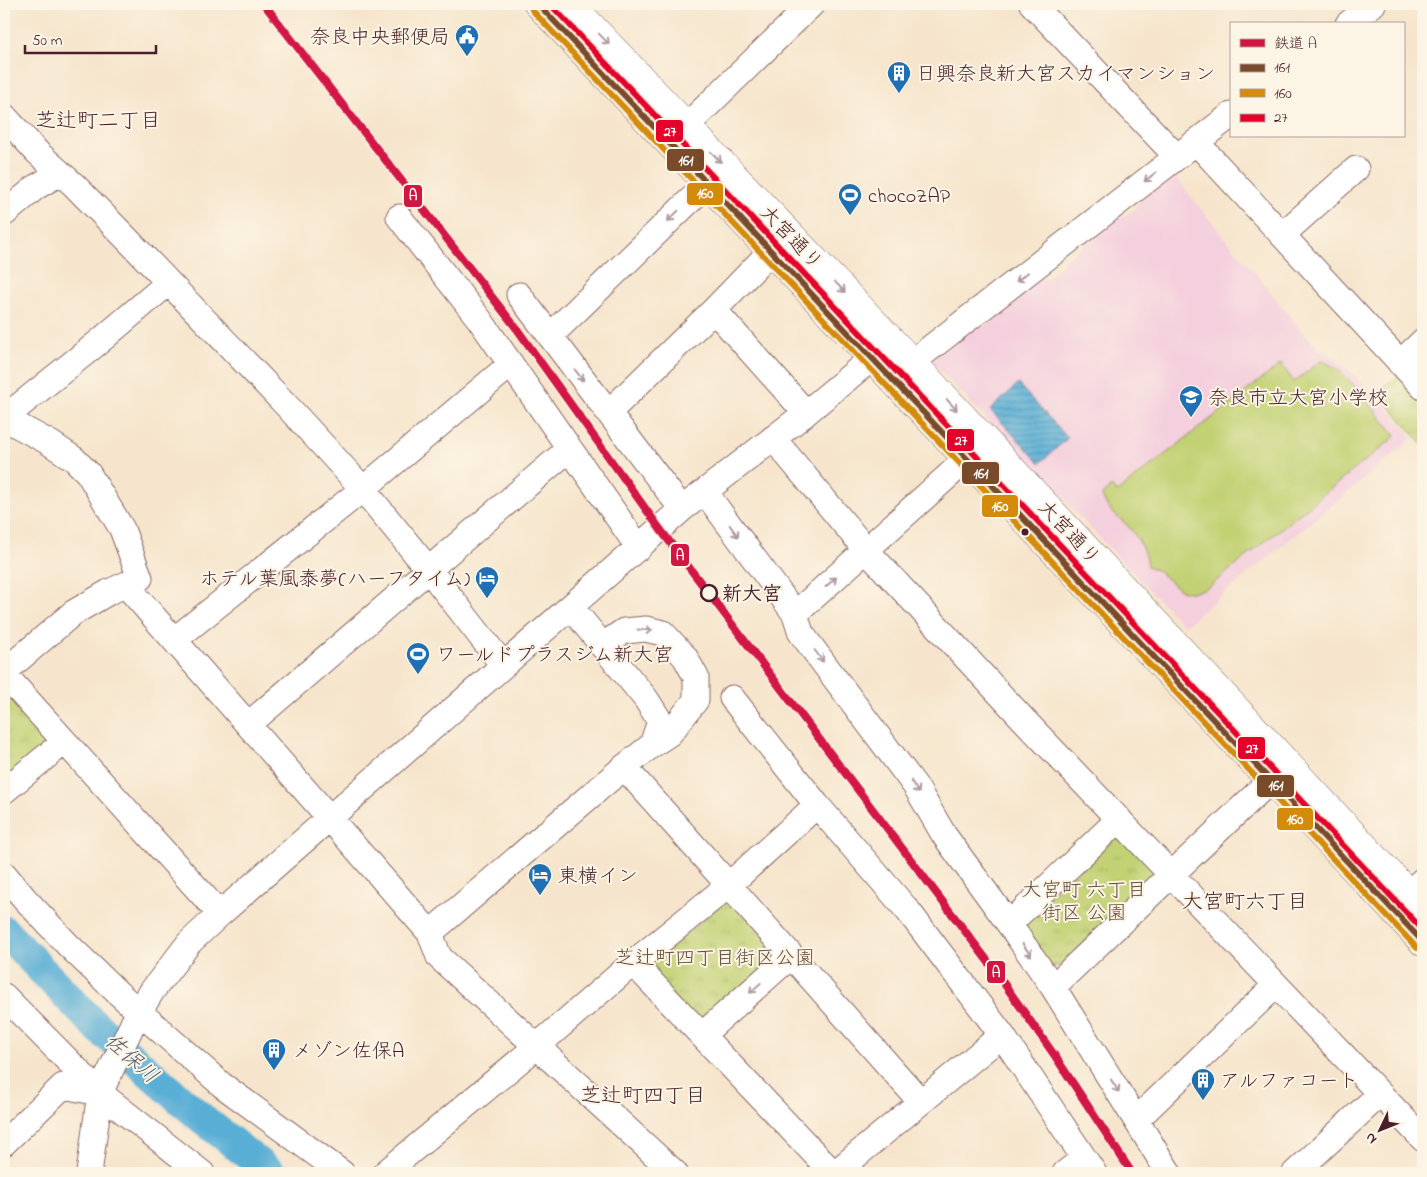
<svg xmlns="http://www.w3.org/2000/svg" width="1427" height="1177" viewBox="0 0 1427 1177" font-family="'Indie Flower','Klee One',sans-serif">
<defs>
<pattern id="park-tufts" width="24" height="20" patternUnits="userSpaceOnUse" patternTransform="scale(1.25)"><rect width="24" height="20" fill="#c2d173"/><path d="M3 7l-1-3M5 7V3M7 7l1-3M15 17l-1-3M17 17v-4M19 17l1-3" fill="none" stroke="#a8b364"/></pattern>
<pattern id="water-rules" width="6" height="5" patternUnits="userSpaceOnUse" patternTransform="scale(1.25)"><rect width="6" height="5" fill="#58aed5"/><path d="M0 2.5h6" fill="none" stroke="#4b8dad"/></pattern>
</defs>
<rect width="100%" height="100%" fill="#fcf5e5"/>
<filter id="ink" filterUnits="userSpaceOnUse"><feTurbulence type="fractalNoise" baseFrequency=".02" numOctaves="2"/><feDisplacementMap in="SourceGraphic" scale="10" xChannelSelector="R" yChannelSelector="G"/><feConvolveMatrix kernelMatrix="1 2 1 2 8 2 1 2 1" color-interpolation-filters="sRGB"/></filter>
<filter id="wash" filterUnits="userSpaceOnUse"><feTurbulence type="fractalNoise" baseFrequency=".0096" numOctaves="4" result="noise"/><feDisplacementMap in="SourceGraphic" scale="20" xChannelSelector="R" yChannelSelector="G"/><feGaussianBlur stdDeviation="1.12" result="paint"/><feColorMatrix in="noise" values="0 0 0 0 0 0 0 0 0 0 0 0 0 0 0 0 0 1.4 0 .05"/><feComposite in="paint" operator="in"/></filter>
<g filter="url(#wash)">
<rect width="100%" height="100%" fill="#f6e5cc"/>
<path fill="#f4cfdd" d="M1174 175 1221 234 1259 277 1297 326 1317 347 1343 365 1378 398 1414 438 1184 626 931 361 976 326 982 328 996 317V311L1040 279 1047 278 1063 264 1065 259 1119 218 1124 217 1136 208 1137 202Z"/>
<path fill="url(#park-tufts)" stroke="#86784f" d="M1401 374 1423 398V445L1377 392Z
M4 684 49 742 4 780Z
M1122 833 1154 866V877L1059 966H1047L1020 928 1022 918Z
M731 896 781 956 700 1027 647 967Z"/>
<path fill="#c2d173" stroke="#86784f" d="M1322 360 1339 370 1355 386 1396 436 1210 586C1175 605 1173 574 1147 566 1145 549 1137 535 1125 523 1115 515 1105 508 1102 495L1111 487 1117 492 1281 364 1294 382Z"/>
<path fill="url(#water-rules)" stroke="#516680" d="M1018 384 1068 438 1040 463 990 410Z"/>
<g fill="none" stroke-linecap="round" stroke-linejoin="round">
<path stroke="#58aed5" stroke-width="31" d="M4 931 94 1024 199 1116 271 1173"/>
</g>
</g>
<g filter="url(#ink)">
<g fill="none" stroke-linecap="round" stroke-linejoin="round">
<g stroke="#866463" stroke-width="27">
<path id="minor" d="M1032 4 1177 157
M1348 24 1373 4
M4 116 38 153 74 185 127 239 287 406 363 489 429 570 503 665
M672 140 812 4
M1196 142 1423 387
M4 214 36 187 60 173
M399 217 480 320 639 548
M1282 235 1356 169
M519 295 682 509
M714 310 806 413
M550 336 708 183
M1400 363 1423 341
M609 412 714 310 771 251
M4 418 50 443 74 459 88 473 122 529 140 578 109 592 73 613 4 672
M4 418 100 341 168 283
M773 438 866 550 1024 720 1423 1139
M705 492 795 614 801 633 916 787 944 835 1009 924 1053 987 1169 1173
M126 585 430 933 439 957 675 1173
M571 607 646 699 660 721 652 745 624 767 921 1102
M795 614 968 458
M174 640 363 489 511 364
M602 646 624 631 646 629 663 633 685 657 696 677V700L670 733 652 745
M4 674 220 914
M732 698 817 805 909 912 1002 1035 1094 1173
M249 724 569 449
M4 791 64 742
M4 874 25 899 68 945 118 993 222 1085 342 1173
M1394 907 1423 880
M1009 924 1119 819
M430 933 624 767
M633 963 833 1173
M1053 987 1271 780
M4 996 100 1093 202 1173
M702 1035 791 956
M1136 1120 1276 985
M4 1143 63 1086 100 1093
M89 1173 100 1093 135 1019 152 991 189 943 220 914 682 509 806 413 872 358 910 360 920 356 1231 115
M385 1173 536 1047 633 963 729 885 817 805
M835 1173 1002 1035
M1065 1173 1084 1158
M1295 1173 1380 1094"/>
</g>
<g stroke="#866463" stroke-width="29">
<path id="highway" d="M538 4 1423 942
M570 4 910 360 1423 909"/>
</g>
<use href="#minor" stroke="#fff" stroke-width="25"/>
<use href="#highway" stroke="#fff" stroke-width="28"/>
<g stroke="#fcf5e5" stroke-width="10">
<path id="bus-1" d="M538 4 1423 942"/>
</g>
<g stroke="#fcf5e5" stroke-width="10">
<path id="bus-2" d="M532 10 1417 948"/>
</g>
<g stroke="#fcf5e5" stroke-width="10">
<path id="bus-3" d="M550 4 1423 930"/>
</g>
<use href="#bus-1" stroke="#7a4b2a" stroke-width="6"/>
<use href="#bus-2" stroke="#d48b09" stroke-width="6"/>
<use href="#bus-3" stroke="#e4002b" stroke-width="6"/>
<g stroke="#fcf5e5" stroke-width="11">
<path id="rail-1" d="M264 4 517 329 660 529 993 968 1055 1056 1132 1173"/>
</g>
<use href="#rail-1" stroke="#d21644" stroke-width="8"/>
</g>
<defs><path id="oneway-shaft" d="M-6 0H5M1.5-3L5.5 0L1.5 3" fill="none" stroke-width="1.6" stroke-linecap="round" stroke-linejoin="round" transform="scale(1.25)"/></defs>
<g stroke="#ae9aa0">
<use href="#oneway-shaft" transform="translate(604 39) rotate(46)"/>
<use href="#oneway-shaft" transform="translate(716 157) rotate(46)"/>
<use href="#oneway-shaft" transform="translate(1150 177) rotate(142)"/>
<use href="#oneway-shaft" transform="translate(673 216) rotate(136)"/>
<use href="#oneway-shaft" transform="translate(1022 277) rotate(142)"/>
<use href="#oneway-shaft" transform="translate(840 287) rotate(46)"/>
<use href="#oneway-shaft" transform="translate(579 375) rotate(52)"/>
<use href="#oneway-shaft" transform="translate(952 405) rotate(47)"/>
<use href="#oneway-shaft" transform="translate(734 531) rotate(54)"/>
<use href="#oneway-shaft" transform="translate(831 582) rotate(-42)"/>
<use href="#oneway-shaft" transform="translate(645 630) rotate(3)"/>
<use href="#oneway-shaft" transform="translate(819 656) rotate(53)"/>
<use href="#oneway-shaft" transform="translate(915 787) rotate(57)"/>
<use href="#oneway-shaft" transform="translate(1027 950) rotate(55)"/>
<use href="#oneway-shaft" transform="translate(755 988) rotate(138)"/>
<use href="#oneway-shaft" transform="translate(1115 1086) rotate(58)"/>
</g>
</g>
<defs>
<g id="civic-pin" transform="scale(1.25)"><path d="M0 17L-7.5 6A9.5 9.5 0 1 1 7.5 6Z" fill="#1f6fb2" stroke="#fcf5e5"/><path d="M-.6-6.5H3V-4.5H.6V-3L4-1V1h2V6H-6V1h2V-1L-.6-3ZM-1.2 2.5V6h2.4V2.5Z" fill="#fff"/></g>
<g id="building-pin" transform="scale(1.25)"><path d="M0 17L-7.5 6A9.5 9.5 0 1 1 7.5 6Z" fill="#1f6fb2" stroke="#fcf5e5"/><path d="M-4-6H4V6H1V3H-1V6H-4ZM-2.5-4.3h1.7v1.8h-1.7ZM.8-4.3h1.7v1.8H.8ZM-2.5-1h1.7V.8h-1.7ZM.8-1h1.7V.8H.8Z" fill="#fff"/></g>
<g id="stadium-pin" transform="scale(1.25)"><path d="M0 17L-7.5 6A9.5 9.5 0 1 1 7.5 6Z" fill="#1f6fb2" stroke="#fcf5e5"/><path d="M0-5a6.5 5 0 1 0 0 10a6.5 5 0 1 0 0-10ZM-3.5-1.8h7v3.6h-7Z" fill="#fff"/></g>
<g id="school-pin" transform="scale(1.25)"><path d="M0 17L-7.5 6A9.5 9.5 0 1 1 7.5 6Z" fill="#1f6fb2" stroke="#fcf5e5"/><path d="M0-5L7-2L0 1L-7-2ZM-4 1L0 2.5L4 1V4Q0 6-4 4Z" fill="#fff"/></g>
<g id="hotel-pin" transform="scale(1.25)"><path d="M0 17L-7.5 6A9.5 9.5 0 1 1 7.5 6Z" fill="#1f6fb2" stroke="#fcf5e5"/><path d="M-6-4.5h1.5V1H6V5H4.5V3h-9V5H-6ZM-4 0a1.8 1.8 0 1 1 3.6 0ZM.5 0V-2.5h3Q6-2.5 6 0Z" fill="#fff"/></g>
</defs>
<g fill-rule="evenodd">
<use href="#civic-pin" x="467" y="36"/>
<use href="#building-pin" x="899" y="73"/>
<use href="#stadium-pin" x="850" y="195"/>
<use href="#school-pin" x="1191" y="397"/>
<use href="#hotel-pin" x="487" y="578"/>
<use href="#stadium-pin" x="418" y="654"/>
<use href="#hotel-pin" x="540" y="875"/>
<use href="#building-pin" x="274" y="1050"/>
<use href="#building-pin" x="1203" y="1080"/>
</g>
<circle fill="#4a1f2b" stroke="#fcf5e5" stroke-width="2" cx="1025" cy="532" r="4.5"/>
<circle fill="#fcf5e5" stroke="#4a1f2b" stroke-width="2.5" cx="709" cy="593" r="8"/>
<g text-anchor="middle" stroke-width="4" stroke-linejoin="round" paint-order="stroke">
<g font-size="20" fill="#4a1f2b" stroke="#fcf5e5" text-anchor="start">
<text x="450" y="43" text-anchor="end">奈良中央郵便局</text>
<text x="916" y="80">日興奈良新大宮スカイマンション</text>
<text x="868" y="202">chocoZAP</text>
<text x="1208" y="404">奈良市立大宮小学校</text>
<text x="470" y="585" text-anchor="end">ホテル葉風泰夢(ハーフタイム)</text>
<text x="436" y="661">ワールドプラスジム新大宮</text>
<text x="558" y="882">東横イン</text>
<text x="292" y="1057">メゾン佐保A</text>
<text x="1220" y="1087">アルファコート</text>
</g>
<g font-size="20" fill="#4a1f2b" stroke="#fcf5e5">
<text transform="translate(792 237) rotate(46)" y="7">大宮通り</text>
<text transform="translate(1070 532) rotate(47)" y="7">大宮通り</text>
</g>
<g font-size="20" font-weight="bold" fill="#4a1f2b" stroke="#fcf5e5" text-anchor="start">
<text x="722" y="600">新大宮</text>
</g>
<g font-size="20" fill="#684c3d" stroke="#fcf5e5">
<text x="1084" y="896">大宮町 六丁目<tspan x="1084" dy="23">街区 公園</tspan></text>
<text x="715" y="964">芝辻町四丁目街区公園</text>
</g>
<g font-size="21" fill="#4a1f2b" stroke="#fcf5e5">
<text x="98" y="127">芝辻町二丁目</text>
<text x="1245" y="908">大宮町六丁目</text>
<text x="643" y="1102">芝辻町四丁目</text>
</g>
<g font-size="21" font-style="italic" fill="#50586f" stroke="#fcf5e5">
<text transform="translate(132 1058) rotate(41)" y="7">佐保川</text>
</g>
</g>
<g stroke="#fcf5e5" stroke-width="2">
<rect x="655" y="119" width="29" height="24" rx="5" fill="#e4002b"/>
<rect x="666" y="148" width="39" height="24" rx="5" fill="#7a4b2a"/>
<rect x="686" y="182" width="38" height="24" rx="5" fill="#d48b09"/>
<rect x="403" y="184" width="20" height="24" rx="5" fill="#d21644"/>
<rect x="946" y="428" width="29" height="24" rx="5" fill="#e4002b"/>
<rect x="961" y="461" width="39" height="24" rx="5" fill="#7a4b2a"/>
<rect x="981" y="494" width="38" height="24" rx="5" fill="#d48b09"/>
<rect x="670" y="543" width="20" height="24" rx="5" fill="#d21644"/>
<rect x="1237" y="736" width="29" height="24" rx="5" fill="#e4002b"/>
<rect x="1256" y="774" width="39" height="24" rx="5" fill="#7a4b2a"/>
<rect x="1276" y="807" width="38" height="24" rx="5" fill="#d48b09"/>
<rect x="986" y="960" width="20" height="24" rx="5" fill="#d21644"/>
</g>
<g font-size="14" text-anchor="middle" font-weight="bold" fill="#fff">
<text x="670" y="136">27</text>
<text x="686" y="165">161</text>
<text x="705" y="198">160</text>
<text x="413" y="200">A</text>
<text x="961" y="445">27</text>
<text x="981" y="478">161</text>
<text x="1000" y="511">160</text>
<text x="680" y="560">A</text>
<text x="1252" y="753">27</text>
<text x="1276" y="790">161</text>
<text x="1295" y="824">160</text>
<text x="996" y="977">A</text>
</g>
<rect width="1427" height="1177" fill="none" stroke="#fcf5e5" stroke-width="20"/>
<rect x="1230" y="22" width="175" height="115" fill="#fcf5e5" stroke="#b59f9b"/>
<rect x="1240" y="39" width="25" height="8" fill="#d21644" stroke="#b59f9b"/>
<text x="1274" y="48" font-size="15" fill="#4a1f2b">鉄道 A</text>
<rect x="1240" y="64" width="25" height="8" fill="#7a4b2a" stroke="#b59f9b"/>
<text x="1274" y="72" font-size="15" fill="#4a1f2b">161</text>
<rect x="1240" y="89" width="25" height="8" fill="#d48b09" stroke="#b59f9b"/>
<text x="1274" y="98" font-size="15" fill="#4a1f2b">160</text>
<rect x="1240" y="114" width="25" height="8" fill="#e4002b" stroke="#b59f9b"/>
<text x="1274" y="122" font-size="15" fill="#4a1f2b">27</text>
<g transform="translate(1380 1130) rotate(227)" stroke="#fcf5e5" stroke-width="4" paint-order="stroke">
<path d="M0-4L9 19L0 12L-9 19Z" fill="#4a1f2b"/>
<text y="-8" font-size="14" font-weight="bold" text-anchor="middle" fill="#4a1f2b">N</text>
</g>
<path d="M25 45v8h131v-8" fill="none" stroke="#4a1f2b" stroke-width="2.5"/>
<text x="32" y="45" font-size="15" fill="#4a1f2b" stroke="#fcf5e5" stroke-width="4" paint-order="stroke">50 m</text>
</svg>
